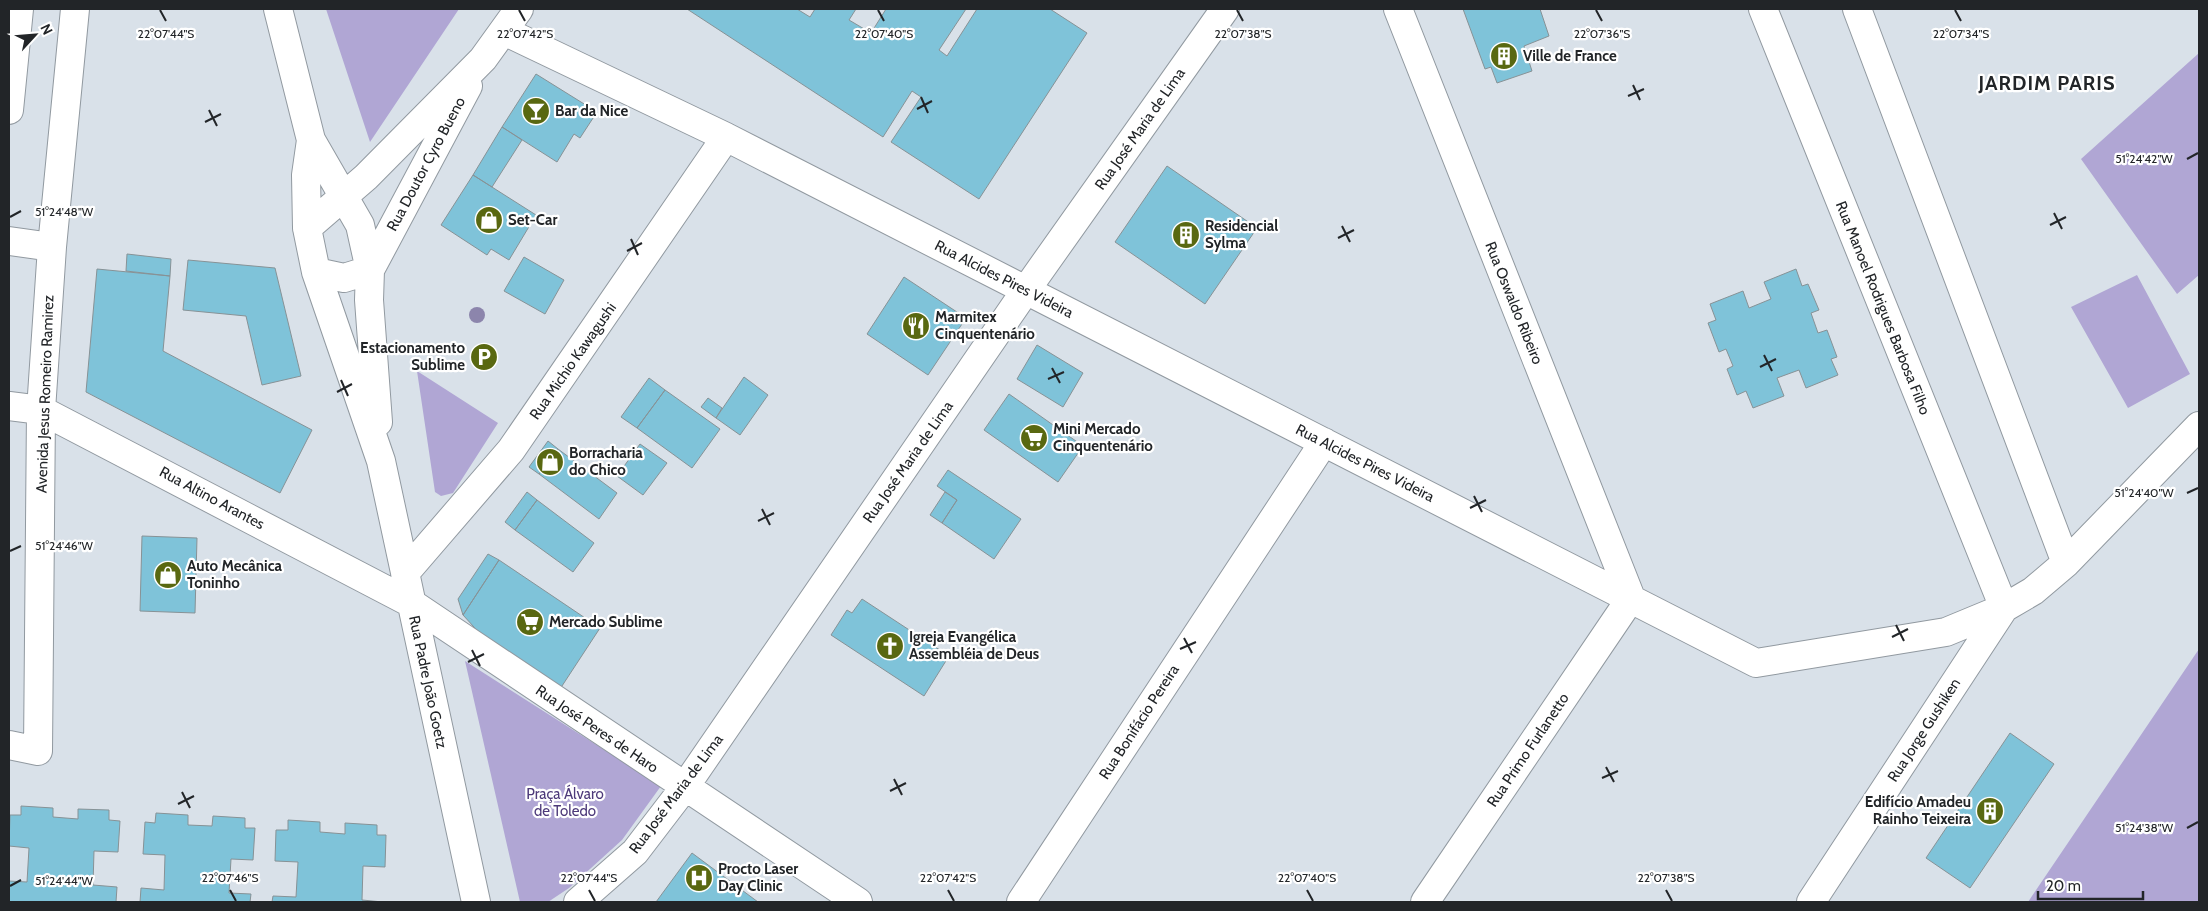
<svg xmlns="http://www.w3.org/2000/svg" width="2208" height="911" viewBox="0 0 2208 911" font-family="Cabin,sans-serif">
<rect width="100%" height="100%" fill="#d9e1e9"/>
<path fill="#b0a6d4" d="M326 9H459L370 142Z
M2199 53V275L2177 294 2081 159Z
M2137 275 2190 374 2128 408 2071 307Z
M417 371 498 423 453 493 441 496 435 492Z
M2199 649V902H2028Z
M465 661 661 786 622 840 569 888 548 902H520Z"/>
<path fill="#7fc3d9" stroke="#879296" d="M687 9H797L810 17 815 9H856L849 20 871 33 886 9H966L939 50 947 56 977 9H1050L1087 33 979 199 891 142 921 97 912 91 883 137Z
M1463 9H1540L1549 36 1524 46 1532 71 1497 83 1491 67 1485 69Z
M536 74 597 112 580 138 574 134 557 162 502 127Z
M502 127 522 140 492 187 473 175Z
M1167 166 1257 228 1205 304 1115 242Z
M473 175 536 215 509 260 491 249 487 255 441 225Z
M127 254 171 259 170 276 126 271Z
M524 257 564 280 545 314 504 291Z
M188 260 275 268 301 376 262 385 246 316 183 310Z
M97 269 170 276 163 351 312 430 280 493 86 392Z
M1796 269 1802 286 1808 284 1819 310 1811 313 1818 333 1827 330 1837 357 1831 359 1838 375 1806 388 1799 370 1777 378 1784 396 1753 408 1746 391 1737 395 1727 369 1733 366 1726 349 1719 352 1708 323 1716 320 1710 304 1743 291 1749 308 1771 299 1764 282Z
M904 277 966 318 928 375 867 334Z
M1037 345 1083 373 1063 407 1017 379Z
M744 377 768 395 740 435 716 418Z
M649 378 665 390 637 428 621 417Z
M665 390 720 429 692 468 637 428Z
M1009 394 1083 446 1058 482 984 430Z
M708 398 722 408 716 418 701 407Z
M548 441 558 449 539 474 529 467Z
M640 444 667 463 643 495 617 476Z
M558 449 617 493 599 519 539 474Z
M948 470 1021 519 994 559 942 523 957 500 937 486Z
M527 492 537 500 515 530 505 522Z
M945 492 957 500 942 523 930 515Z
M537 500 594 543 573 572 515 530Z
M142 536 197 538 195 613 140 611Z
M488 554 499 560 463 615 458 599Z
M499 560 600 628 560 689 484 638 463 615Z
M862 599 949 656 924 696 831 635 847 610 852 613Z
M2010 733 2054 764 1970 888 1926 858Z
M21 806 53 808V817L78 819V809L109 810V820L120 821 118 852 94 851 93 885 117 887 116 902H9V881L27 882 29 848 9 846 10 815H21Z
M156 813 188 815V825L212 826 213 816 245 818V828H255L253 860 231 859 229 893 251 894 250 902H140L141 888 164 890 165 855 143 854 145 822 155 823Z
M288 820 320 822V832L345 834V823L377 825V835H386L385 867 363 866 362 900 383 902H272L273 896 296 897 298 862 275 861 276 830H288Z
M692 853 758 902H656Z"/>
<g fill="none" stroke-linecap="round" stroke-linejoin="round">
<g stroke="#9199a0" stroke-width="30">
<path id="minor" d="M278 9 311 140 360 225 370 270 369 300 378 422
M1398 9 1631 598 1425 902
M1763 9 2004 608 1811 902
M1857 9 2066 563
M504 31 726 137 1756 663 1946 632 2004 608 2033 591 2066 563 2199 426
M9 110 19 9
M311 140 306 175 307 228 316 272 381 461 476 902
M307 228 366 177 483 59 519 9
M9 241 52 247
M370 270 468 86
M316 272 344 278 370 270
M9 406 41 410 411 603 858 902
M405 573 511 450 726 137
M9 745 38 751 41 410 52 247 75 9
M578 902 635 852 684 788 1026 290 1225 9
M1021 902 1324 442"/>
</g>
<use href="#minor" stroke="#fff" stroke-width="28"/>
</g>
<circle fill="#8c85ac" cx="477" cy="315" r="8"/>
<path fill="none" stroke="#222528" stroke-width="2" d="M160 10 166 21M519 10 525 21M878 10 884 21M1237 10 1243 21M1596 10 1602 21M1955 10 1961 21M1633 85 1640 100M1628 96 1644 89M921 97 928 113M917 109 932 101M209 110 217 126M205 122 221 114M2187 159 2198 153M2054 213 2062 229M10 217 21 211M2050 225 2066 217M1342 226 1350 242M1338 238 1354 230M631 239 638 255M627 251 642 243M1764 355 1772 371M1760 367 1776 359M1052 368 1060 383M1048 379 1064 372M341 380 348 396M337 392 352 384M2187 493 2198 488M1474 496 1482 512M1470 508 1486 500M762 509 770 525M758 521 774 513M10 551 21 546M1896 625 1904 641M1892 637 1908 629M1184 638 1192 653M1180 649 1196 642M472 650 480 666M468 662 484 654M1606 767 1614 782M1602 778 1618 771M894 779 902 795M890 791 906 783M182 792 190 808M178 804 194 796M2187 828 2198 822M10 886 21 880M230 890 236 901M589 890 595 901M948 890 954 901M1307 890 1313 901M1666 890 1672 901"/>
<defs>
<g id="building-disc" transform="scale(1.4375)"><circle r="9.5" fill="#596811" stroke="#fff"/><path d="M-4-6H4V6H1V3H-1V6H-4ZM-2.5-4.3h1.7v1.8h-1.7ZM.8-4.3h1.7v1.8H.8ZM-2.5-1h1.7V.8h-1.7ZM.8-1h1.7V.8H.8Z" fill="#fff"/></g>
<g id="bar-disc" transform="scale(1.4375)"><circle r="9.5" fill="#596811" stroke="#fff"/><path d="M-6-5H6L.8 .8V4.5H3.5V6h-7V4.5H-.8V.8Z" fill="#fff"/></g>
<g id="shop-disc" transform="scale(1.4375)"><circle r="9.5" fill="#596811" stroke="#fff"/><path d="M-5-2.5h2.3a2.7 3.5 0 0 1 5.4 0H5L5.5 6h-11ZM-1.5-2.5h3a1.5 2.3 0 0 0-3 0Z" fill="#fff"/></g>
<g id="restaurant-disc" transform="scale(1.4375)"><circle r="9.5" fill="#596811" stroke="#fff"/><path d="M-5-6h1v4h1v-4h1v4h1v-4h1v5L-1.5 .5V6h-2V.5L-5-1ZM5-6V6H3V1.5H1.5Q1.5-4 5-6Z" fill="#fff"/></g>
<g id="parking-disc" transform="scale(1.4375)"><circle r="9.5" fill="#596811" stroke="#fff"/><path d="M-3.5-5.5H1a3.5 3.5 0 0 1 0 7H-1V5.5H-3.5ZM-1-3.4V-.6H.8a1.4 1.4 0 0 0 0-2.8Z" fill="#fff"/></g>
<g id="supermarket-disc" transform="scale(1.4375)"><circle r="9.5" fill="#596811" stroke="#fff"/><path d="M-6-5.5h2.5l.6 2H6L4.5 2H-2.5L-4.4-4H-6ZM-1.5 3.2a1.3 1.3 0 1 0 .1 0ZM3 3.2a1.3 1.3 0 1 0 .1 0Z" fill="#fff"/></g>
<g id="church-disc" transform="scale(1.4375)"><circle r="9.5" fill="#596811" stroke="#fff"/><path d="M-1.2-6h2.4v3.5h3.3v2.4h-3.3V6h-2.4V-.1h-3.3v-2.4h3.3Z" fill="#fff"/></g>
<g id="hospital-disc" transform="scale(1.4375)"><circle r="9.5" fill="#596811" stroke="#fff"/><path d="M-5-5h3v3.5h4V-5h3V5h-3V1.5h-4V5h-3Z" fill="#fff"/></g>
</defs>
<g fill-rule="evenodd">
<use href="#building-disc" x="1504" y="56"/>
<use href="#bar-disc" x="536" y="111"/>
<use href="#shop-disc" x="489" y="220"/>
<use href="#building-disc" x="1186" y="235"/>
<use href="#restaurant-disc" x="916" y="326"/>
<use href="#parking-disc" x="484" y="357"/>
<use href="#supermarket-disc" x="1034" y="438"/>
<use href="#shop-disc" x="550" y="462"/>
<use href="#shop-disc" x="168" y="575"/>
<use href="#supermarket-disc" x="530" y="622"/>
<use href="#church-disc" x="890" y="646"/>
<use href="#building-disc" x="1990" y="811"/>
<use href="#hospital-disc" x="699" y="878"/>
</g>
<g text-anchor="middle" stroke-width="4.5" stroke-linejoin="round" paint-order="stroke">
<g font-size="15" font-weight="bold" fill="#222528" stroke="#fff" text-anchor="start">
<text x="1523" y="61">Ville de France</text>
<text x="555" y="116">Bar da Nice</text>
<text x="508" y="225">Set-Car</text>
<text x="1205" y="231">Residencial<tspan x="1205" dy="17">Sylma</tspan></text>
<text x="935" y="322">Marmitex<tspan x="935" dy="17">Cinquentenário</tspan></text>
<text x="465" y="353" text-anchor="end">Estacionamento<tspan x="465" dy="17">Sublime</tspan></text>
<text x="1053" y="434">Mini Mercado<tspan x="1053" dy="17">Cinquentenário</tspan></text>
<text x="569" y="458">Borracharia<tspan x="569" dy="17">do Chico</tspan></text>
<text x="187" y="571">Auto Mecânica<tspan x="187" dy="17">Toninho</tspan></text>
<text x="549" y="627">Mercado Sublime</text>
<text x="909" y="642">Igreja Evangélica<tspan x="909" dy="17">Assembléia de Deus</tspan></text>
<text x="1971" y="807" text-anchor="end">Edifício Amadeu<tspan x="1971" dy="17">Rainho Teixeira</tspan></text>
<text x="718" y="874">Procto Laser<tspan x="718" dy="17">Day Clinic</tspan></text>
</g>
<g font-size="15" fill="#222528" stroke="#fff">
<text transform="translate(1140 129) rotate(-55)" y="5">Rua José Maria de Lima</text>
<text transform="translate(426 164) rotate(-62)" y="5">Rua Doutor Cyro Bueno</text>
<text transform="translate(1004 279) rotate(27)" y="5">Rua Alcides Pires Videira</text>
<text transform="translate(1514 303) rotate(68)" y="5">Rua Oswaldo Ribeiro</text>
<text transform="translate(1883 308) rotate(68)" y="5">Rua Manoel Rodrigues Barbosa Filho</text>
<text transform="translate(573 361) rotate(-55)" y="5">Rua Michio Kawagushi</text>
<text transform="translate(45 394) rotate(-88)" y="5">Avenida Jesus Romeiro Ramirez</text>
<text transform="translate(908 462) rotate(-55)" y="5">Rua José Maria de Lima</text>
<text transform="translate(1365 463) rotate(27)" y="5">Rua Alcides Pires Videira</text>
<text transform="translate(212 498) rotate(28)" y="5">Rua Altino Arantes</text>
<text transform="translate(428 682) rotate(78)" y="5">Rua Padre João Goetz</text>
<text transform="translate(1139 722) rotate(-57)" y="5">Rua Bonifácio Pereira</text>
<text transform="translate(597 729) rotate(34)" y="5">Rua José Peres de Haro</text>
<text transform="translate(1924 730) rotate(-57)" y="5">Rua Jorge Gushiken</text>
<text transform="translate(1528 750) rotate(-56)" y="5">Rua Primo Furlanetto</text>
<text transform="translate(676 794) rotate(-53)" y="5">Rua José Maria de Lima</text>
</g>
<g font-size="15" fill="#4d3a7a" stroke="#fff">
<text x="565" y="799">Praça Álvaro<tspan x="565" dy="17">de Toledo</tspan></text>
</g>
<g font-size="20" font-weight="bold" letter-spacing="1" fill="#222528" stroke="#fff">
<text x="2047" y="90">JARDIM PARIS</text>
</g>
</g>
<g font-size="12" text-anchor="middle" fill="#222528" stroke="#fff" stroke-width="4.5" stroke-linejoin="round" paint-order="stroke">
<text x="166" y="38">22°07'44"S</text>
<text x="525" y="38">22°07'42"S</text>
<text x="884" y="38">22°07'40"S</text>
<text x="1243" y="38">22°07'38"S</text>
<text x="1602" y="38">22°07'36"S</text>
<text x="1961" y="38">22°07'34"S</text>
<text x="2144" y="163">51°24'42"W</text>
<text x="64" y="216">51°24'48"W</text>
<text x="2144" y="497">51°24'40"W</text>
<text x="64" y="550">51°24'46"W</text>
<text x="2144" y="832">51°24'38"W</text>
<text x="230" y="882">22°07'46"S</text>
<text x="589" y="882">22°07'44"S</text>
<text x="948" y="882">22°07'42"S</text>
<text x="1307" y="882">22°07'40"S</text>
<text x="1666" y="882">22°07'38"S</text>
<text x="64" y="885">51°24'44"W</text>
</g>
<rect width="2208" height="911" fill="none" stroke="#222528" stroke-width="20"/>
<g transform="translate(35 35) rotate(64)" stroke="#ffffff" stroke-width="4" paint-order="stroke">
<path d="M0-4L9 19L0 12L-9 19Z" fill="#222528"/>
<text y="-8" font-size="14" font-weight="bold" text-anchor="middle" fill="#222528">N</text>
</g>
<path d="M2038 891v8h105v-8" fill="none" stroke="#222528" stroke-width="2.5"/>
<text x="2046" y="891" font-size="15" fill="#222528" stroke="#ffffff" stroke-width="4" paint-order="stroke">20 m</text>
</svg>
